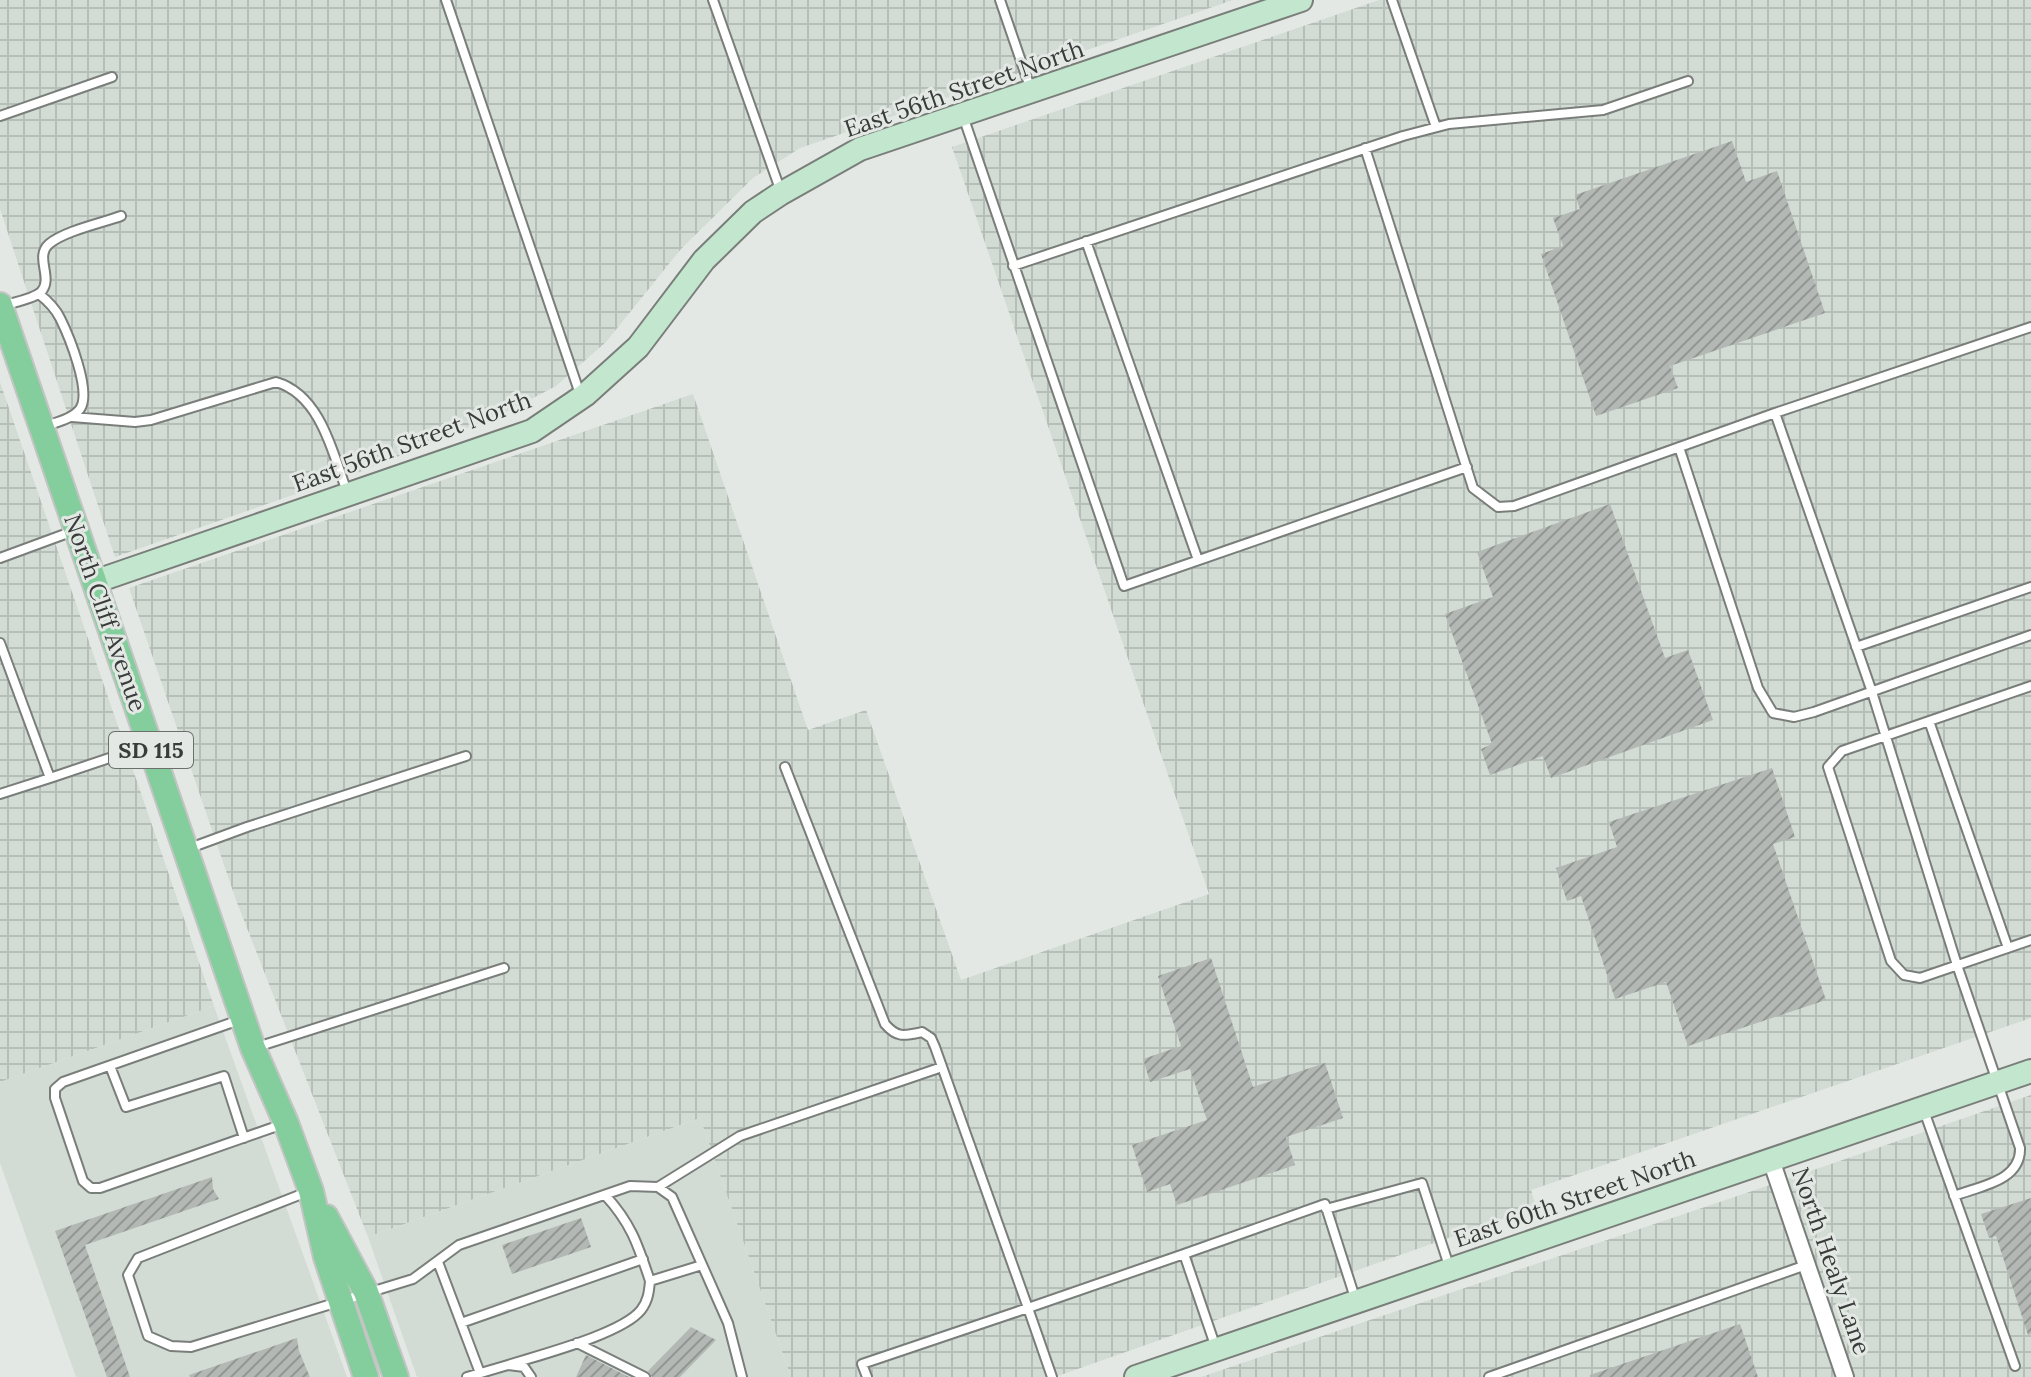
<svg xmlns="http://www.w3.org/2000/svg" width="2031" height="1377" viewBox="0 0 2031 1377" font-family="Lora,serif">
<defs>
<pattern id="industrial-grid" width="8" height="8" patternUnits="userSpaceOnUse" patternTransform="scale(2)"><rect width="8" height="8" fill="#d2dcd4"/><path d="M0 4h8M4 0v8" fill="none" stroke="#b5beb7"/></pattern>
<pattern id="building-hatch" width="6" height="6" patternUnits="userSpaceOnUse" patternTransform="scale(2)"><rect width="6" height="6" fill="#b3b8b4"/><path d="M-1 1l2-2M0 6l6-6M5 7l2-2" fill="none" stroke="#939793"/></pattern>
</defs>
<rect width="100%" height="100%" fill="#e3e8e4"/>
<path fill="#d2dcd4" d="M214 1006 347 1377H76L0 1163V1082Z
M700 1118 791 1377H417L368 1237Z"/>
<path fill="url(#industrial-grid)" d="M0 0H1233L800 148 753 178 681 249 606 342 556 386 503 414 362 471 115 557 0 209Z
M1379 0H2031V1018L1531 1190 1536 1207 1055 1377H791L700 1118 368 1237 236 900 129 588 693 394 808 730 866 710 961 980 1209 894 952 147Z
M0 382 214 1006 0 1082Z
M2031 1095V1377H1201L1764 1187Z"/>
<path fill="url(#building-hatch)" d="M1732 141 1746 182 1777 171 1825 313 1670 366 1678 388 1596 416 1541 254 1563 246 1553 218 1580 209 1575 195Z
M1610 504 1665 658 1688 650 1713 720 1551 778 1543 756 1490 775 1481 749 1492 744 1445 614 1493 597 1477 552Z
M1772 768 1795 837 1773 844 1826 1000 1688 1046 1666 982 1615 999 1581 896 1567 901 1556 868 1617 847 1609 822Z
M1211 958 1253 1087 1325 1063 1343 1118 1286 1137 1295 1165 1177 1205 1170 1184 1147 1192 1132 1145 1207 1120 1190 1069 1150 1082 1143 1059 1181 1046 1158 976Z
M212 1177 213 1189 219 1199 85 1245 130 1377H107L55 1231Z
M2031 1198V1334L2028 1335 1996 1236 1989 1238 1981 1214Z
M581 1218 591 1247 512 1274 502 1245Z
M1740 1324 1758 1377H1590V1375Z
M691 1327 716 1340 680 1377H652L648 1371Z
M297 1338 299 1351 310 1377H190L189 1375Z
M586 1355 629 1377H576Z"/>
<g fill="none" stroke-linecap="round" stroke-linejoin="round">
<g stroke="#7a7e7a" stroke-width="12">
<path id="lane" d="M446 0 581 397
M713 0 781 192
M1000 0 1031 90
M1392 0 1436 127
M0 116 112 77
M963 116 1124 586 1467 467
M1365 148 1473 488 1498 507 1514 506 1775 413 2031 327
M1086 241 1198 560
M1013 266 1403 136 1449 124 1603 110 1688 81
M39 294C48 301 55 308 60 318 69 336 92 392 80 409 72 419 57 422 46 426
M5 305C15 302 33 299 41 292 54 278 34 257 49 244 64 231 102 223 121 216
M1775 413 1872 692 1957 965 2020 1148C2021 1181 1980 1186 1954 1196
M72 417 135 422 151 420 276 382C321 395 333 454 347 492
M1679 447 1758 688 1773 713 1794 717 1814 712 2031 635
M0 558 76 530
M0 643 50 778 148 745
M1856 647 2031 587
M2031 686 1842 751 1828 767 1891 961 1904 975 1920 978 2031 940
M1929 721 2008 948
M785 767 885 1024C897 1038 904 1036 922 1032L931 1038 935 1047 1028 1308 862 1364 867 1377
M0 794 50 778
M190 848 247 827 466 756
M242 1019 63 1082 55 1089V1098L83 1181 91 1188H100L283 1124
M257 1047 504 968
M110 1066 126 1107 224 1076 244 1138
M1923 1108 2015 1366
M658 1187 740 1136 942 1067
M307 1192 138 1258 128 1275 148 1336 171 1346 191 1347 413 1279 459 1245 630 1186 658 1187 672 1197 728 1323 742 1377
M605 1195C631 1223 638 1245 650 1281
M1326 1209 1422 1183 1450 1269
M438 1262 480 1373
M461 1323 643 1259
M577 1343 645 1377
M1216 1348 1184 1254 1325 1204 1356 1301
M508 1365C539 1355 622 1334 641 1310 648 1301 649 1292 650 1281L702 1265
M467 1377 508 1365 524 1367 531 1377
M1052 1377 1028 1308 1184 1254
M1489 1377 1806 1265"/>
</g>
<g stroke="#7a7e7a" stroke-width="20">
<path id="street" d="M1771 1160 1845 1377"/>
</g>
<g stroke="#7a7e7a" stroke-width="26">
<path id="secondary" d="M94 582 532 431 585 395 638 347 704 260 753 212 780 194 860 149 1301 0
M1136 1377 2031 1071"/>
</g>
<g stroke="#c4c4c4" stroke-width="28">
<path id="primary" d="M0 305 253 1048 286 1123 311 1191 326 1257 366 1377
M326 1217 366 1292 396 1377"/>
</g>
<use href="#lane" stroke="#fff" stroke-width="8"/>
<use href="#street" stroke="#fff" stroke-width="16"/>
<use href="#secondary" stroke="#c2e7ce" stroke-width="22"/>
<use href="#primary" stroke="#84ce9d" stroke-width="24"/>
</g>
<g text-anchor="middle" stroke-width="6" stroke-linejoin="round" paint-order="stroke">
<rect fill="#e3e8e4" stroke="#6c706d" stroke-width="2" x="109" y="732" width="84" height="36" rx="6"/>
<g font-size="22" font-weight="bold" fill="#393c3a">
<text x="151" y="758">SD 115</text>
</g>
<g font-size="24" fill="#393c3a" stroke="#e3e8e4">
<text transform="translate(964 89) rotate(-19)" y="8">East 56th Street North</text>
<text transform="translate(412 442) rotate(-20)" y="8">East 56th Street North</text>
<text transform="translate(105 613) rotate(71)" y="8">North Cliff Avenue</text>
<text transform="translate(1575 1199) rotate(-19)" y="8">East 60th Street North</text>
<text transform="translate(1831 1261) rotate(71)" y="8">North Healy Lane</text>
</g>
</g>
</svg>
